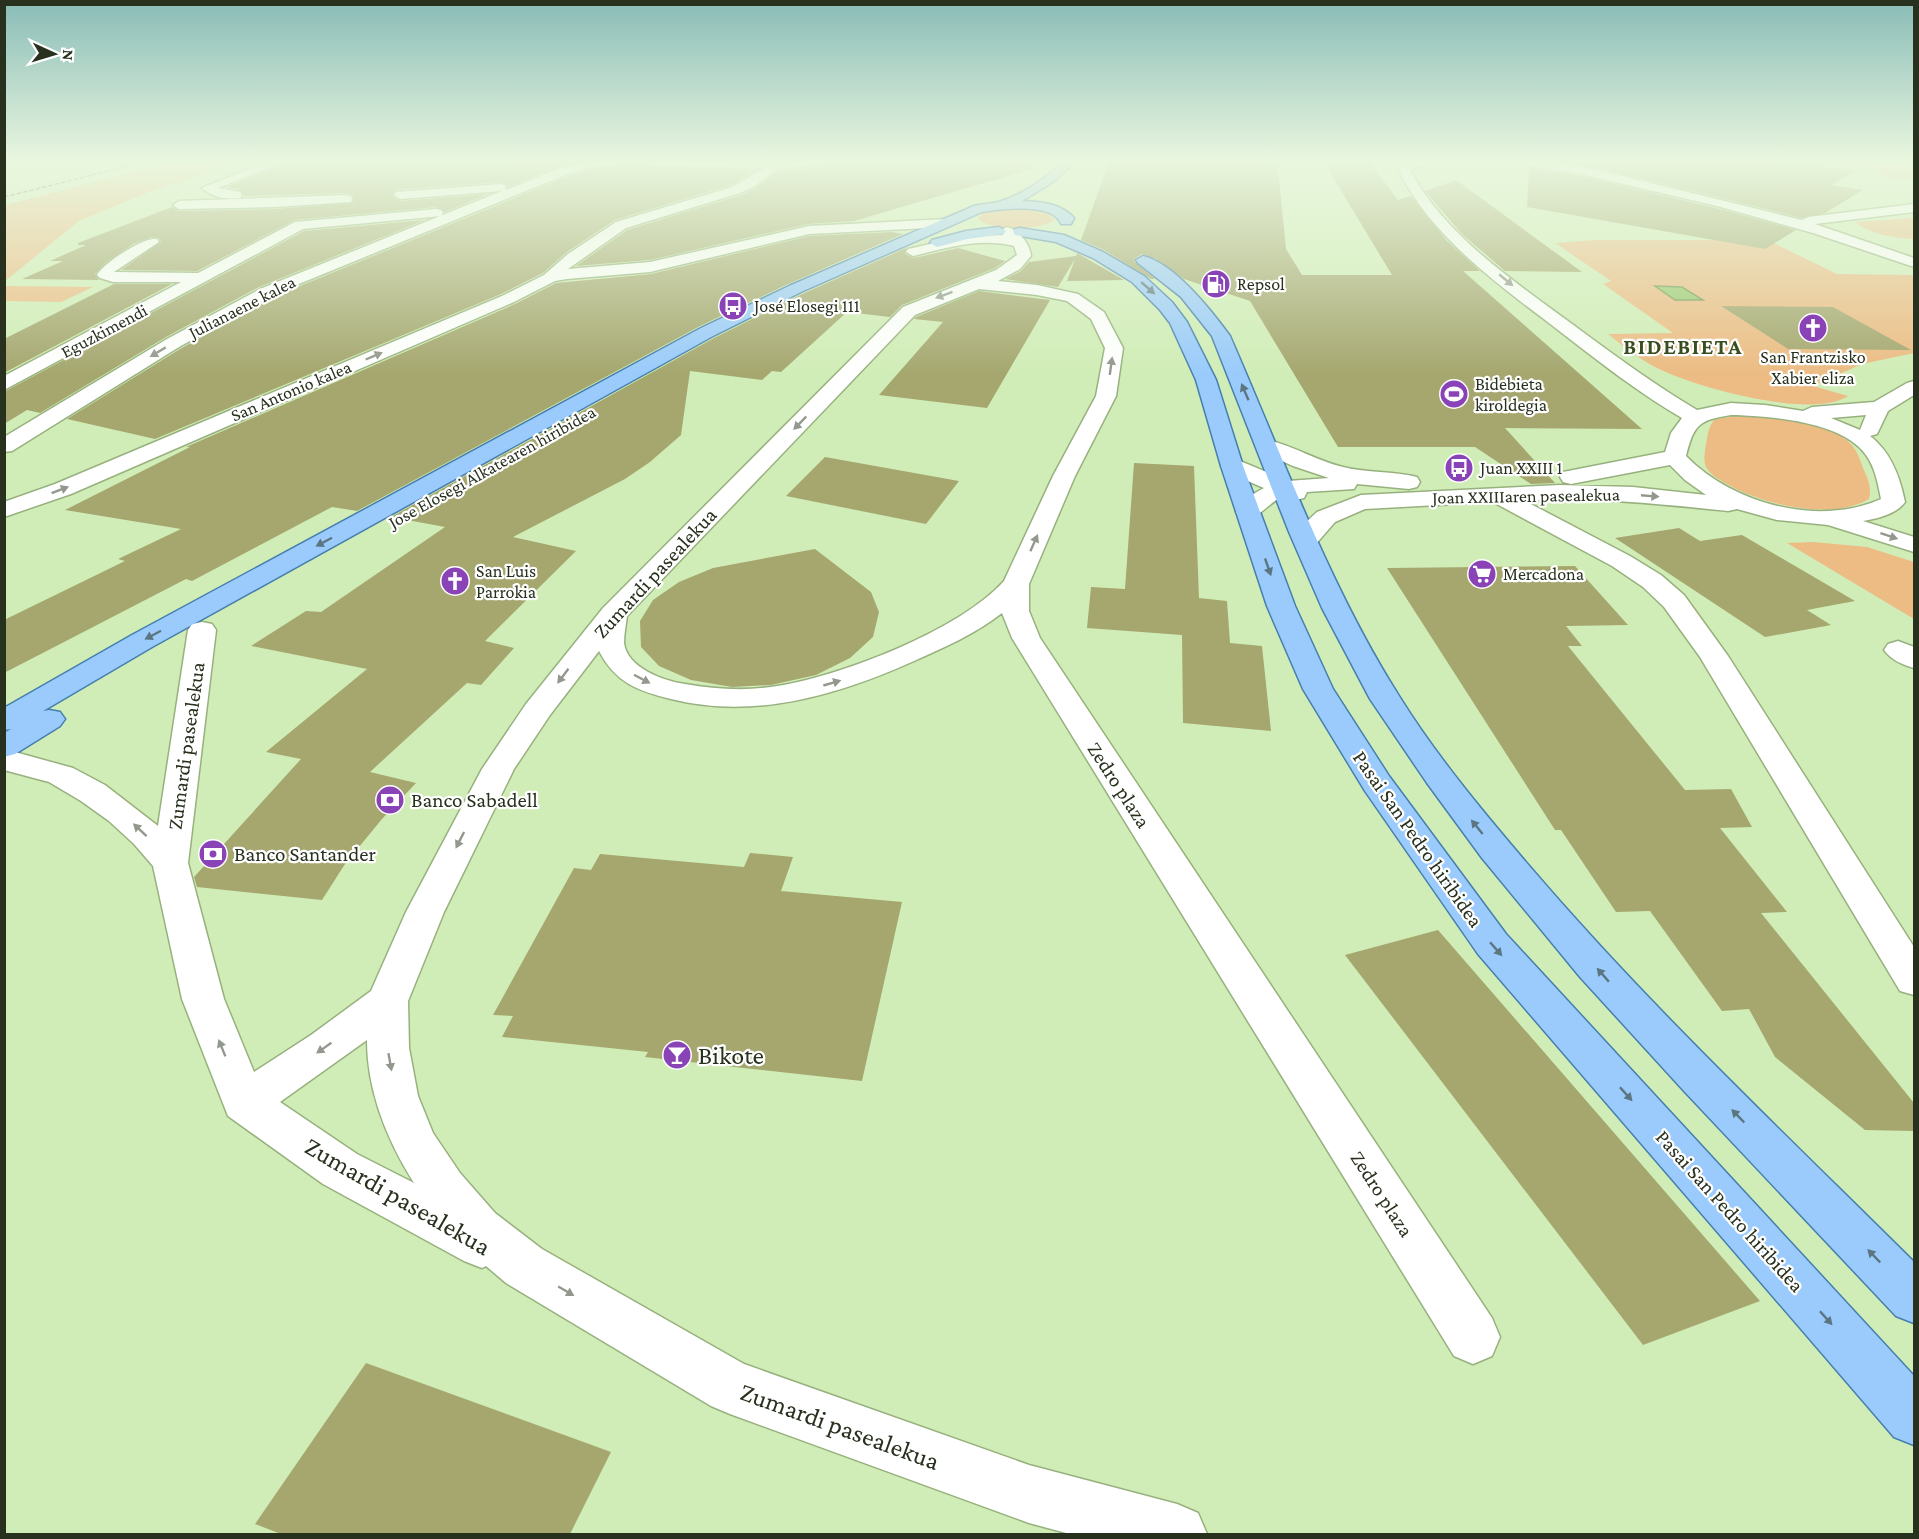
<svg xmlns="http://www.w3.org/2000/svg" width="1919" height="1539" viewBox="0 0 1919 1539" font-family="'Crimson Pro',serif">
<rect width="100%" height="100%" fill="#d1edb7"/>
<path fill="#ecbc84" d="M183 159H245L144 194 79 221 5 281V205Z
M1801 159H1901L1914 161V179H1893L1866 168Z
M1014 208 1047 213 1054 219C1041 232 991 231 978 219L983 213Z
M1914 218V239C1895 238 1871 235 1855 222Z
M1596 240H1767L1837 274 1911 275 1914 277V353L1862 364 1813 386 1848 396C1813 420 1694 387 1657 368 1639 359 1623 346 1608 334L1673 333 1603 284 1611 281 1555 243Z
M5 286 93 287 61 302 5 301Z
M1745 415C1776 416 1828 420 1851 444 1857 451 1860 459 1863 468 1868 479 1872 487 1869 499 1833 521 1763 505 1727 484 1720 480 1710 475 1706 467 1703 460 1705 451 1706 444 1708 434 1708 427 1715 419Z
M1813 542 1867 547 1914 562V619L1787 543Z"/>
<path fill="#9cc86e" stroke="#799b56" stroke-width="1.5" d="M1655 286 1682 287 1703 300H1675Z"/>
<path fill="#a5a76f" d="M404 159 436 162 460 159 513 166 529 159 579 162 556 167 508 187 506 183 501 182 396 190 392 195 400 201 488 194 445 212 436 207 295 220 197 271 121 270 161 242 159 238 151 237 133 244 105 263 95 274 99 280 22 279 63 261H50L86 245H78V243L172 207 179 211 274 209 353 203V195L346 193 244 196 240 190 226 187 282 165 364 164 370 162H388Z
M865 159H1030L1032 169 854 221 808 224 650 260 576 266 627 230 741 195 756 188 779 171 857 164Z
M1110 159H1277L1286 249 1302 275H1392L1322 159 1368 160 1398 200 1411 196 1447 241 1480 271H1463L1642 429 1505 428 1555 483 1531 484 1475 447H1338L1250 301 1184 279 1156 259 1142 254 1135 258 1134 261 1155 279H1151L1104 250 1081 240Z
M1545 159H1767L1856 171 1831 185 1863 190 1825 213 1802 218 1582 164Z
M637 166 756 170 731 185 615 220 567 252 543 273 501 294 155 439 67 419 180 349 273 297 566 177 597 168Z
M1529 168 1581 176 1716 208 1796 230 1765 249 1527 207Z
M1456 180 1582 272 1505 271 1462 234 1425 191Z
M425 220 259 287 166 337 40 413 27 410 4 424V392L304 231Z
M892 232 903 234 788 284 700 326 357 511 332 507 192 581 186 579 4 673V620L125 561 118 559 181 529 65 510 190 447H186L515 304 556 283 651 274 809 236Z
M906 248 905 254 914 258 958 248 1005 261 995 268 902 305 890 317 847 312 781 372 772 371 762 380 690 371 681 435 650 462 625 479 513 537 576 551 485 641 514 648 481 685 467 683 370 772 416 783 382 819 345 864 322 900 197 887 194 877 301 759 266 752 367 669 251 646 306 611 321 612 445 527 391 517 714 338 802 294Z
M1077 253 1124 280 1067 281 1075 259 1058 287 1005 279 1021 271 1029 262 1076 256Z
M114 284H172L4 373V339Z
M979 291 1050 300 987 408 879 395 943 322 914 319 916 317Z
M1721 306 1833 307 1911 350 1788 349Z
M825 457 959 481 926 524 786 496Z
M1134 463 1194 466 1199 598 1227 601 1230 643 1262 646 1271 731 1183 723 1182 635 1087 628 1091 587 1125 589Z
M1679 528 1700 541 1742 535 1855 601 1807 610 1831 625 1765 637 1615 538Z
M815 549 871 592 879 612 873 637 850 658 816 675 771 685 732 687 691 680 659 666 641 647 640 621 653 600 679 582 713 568Z
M1575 566 1628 625 1566 626 1582 646H1568L1685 790 1731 789 1752 827 1720 828 1787 912 1761 913 1914 1103V1131L1865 1130 1775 1057 1749 1009 1722 1011 1650 911 1616 912 1561 830H1555L1387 568Z
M750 853 793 857 781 891 902 902 862 1081 645 1057 648 1052 502 1037 513 1016 493 1015 574 868 591 870 600 854 744 867Z
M1438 930 1760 1301 1643 1345 1345 955Z
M366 1363 611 1452 570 1534H281L255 1524Z"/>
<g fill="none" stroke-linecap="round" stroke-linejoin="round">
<g stroke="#97b17e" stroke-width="3">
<path id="minor" d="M274 159H370L364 162 282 163 218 188 240 192 242 195 240 198C228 200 211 197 202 188Z
M653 159 776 162 817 159H863L857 162 779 168 755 186 740 193 626 228 568 269 650 262 809 226 947 219 954 223 947 227 809 234 650 272 567 279 555 281 514 302 71 494 4 517V502L55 484 502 296 544 275 568 254 616 222 732 187 764 168 663 166 637 164 597 166 565 175 272 295 179 347 12 451 4 452V437L167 339 260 289 502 191 400 199 394 195 396 192 501 184 505 185 506 190 557 169 597 160Z
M1419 159H1461C1448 169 1426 161 1410 170 1444 235 1514 281 1572 324 1613 354 1653 384 1697 410L1731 403 1765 405 1803 411 1812 407 1874 402 1907 383 1914 381V395L1888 411 1877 434 1870 436C1891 452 1900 477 1905 502 1897 514 1876 519 1863 521L1914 537V552L1828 525 1777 520 1737 509 1728 511C1660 504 1594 497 1525 501L1630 556 1661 575 1684 595 1728 656 1914 947V995L1900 991 1700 657 1664 607 1643 587 1612 566 1493 502 1365 509 1335 522 1315 545 1306 547 1297 545 1294 540 1305 523 1317 512 1361 495 1560 485 1633 487 1706 495 1685 480 1670 465 1571 484 1563 482 1560 477 1563 472 1665 452 1671 433 1682 418C1639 393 1601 363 1562 333 1502 287 1432 239 1398 169L1405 163ZM1731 415C1769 416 1842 421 1866 455 1875 467 1878 484 1881 499 1818 527 1733 504 1686 456 1694 424 1699 420 1731 415ZM1866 415 1860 430 1831 418Z
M1500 159H1533L1581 166 1802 220 1808 217 1914 204V212L1815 224 1914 258V267L1813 233 1717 206 1581 174 1506 162Z
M346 195 351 196 352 199 351 202 274 207 179 209 173 205 179 201Z
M436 209 441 210 443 213 441 216 303 229 4 390V376L181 282H113L100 278 97 275C102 264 145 236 157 239L159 242 114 272 198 273 295 222Z
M1007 227C1019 230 1030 244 1031 256L1020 269 998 281 1037 285 1078 294 1104 312 1123 348 1116 396 1075 476 1029 584V611L1040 638 1492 1318 1500 1337 1492 1356 1473 1364 1454 1356 1012 638 1002 613C975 634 945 647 914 661 838 695 755 720 671 699 638 691 616 683 599 651L550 715 514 769 444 912 408 1001 409 1048 418 1096 433 1133 460 1173 495 1213 542 1249 744 1364 1029 1465 1177 1504 1198 1513 1207 1534H1070L1029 1523 730 1414 711 1406 506 1283 486 1266 482 1268 464 1261 323 1184 228 1116 182 999 153 866 134 844 109 821 81 801 49 782 4 770V749L73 768 105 785 158 826 188 630 192 624 202 622 212 624 216 630 188 863 224 999 254 1072 311 1035 371 991 406 912 482 769 526 704 603 608 903 307 996 270 1017 255 1014 246C980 237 946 248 913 256L906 252 908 249 966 236 1003 235 1000 231ZM979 289 1037 295 1067 301 1091 319 1105 348 1096 396 1053 476 1004 581C959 631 837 678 771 687 742 691 714 689 685 684 664 681 627 668 624 643 624 634 626 624 627 616L915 315ZM367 1040C367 1091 387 1140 414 1183L357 1154 280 1102Z
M1268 440C1294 446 1317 461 1343 467 1367 473 1393 471 1417 477L1420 482 1417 487 1409 489 1357 484 1354 489 1307 492 1304 498 1296 500 1284 496C1265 504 1259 522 1240 517L1236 512 1248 497 1264 488 1224 471 1221 466 1224 461 1232 459 1240 461 1288 481 1329 478 1293 466 1260 451 1257 446 1260 441Z
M1898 641 1914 647V668C1903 665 1891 660 1884 650L1888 644Z"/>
</g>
<g stroke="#467fad" stroke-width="3">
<path id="major" d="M1066 159H1078L1053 182 1022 201C1040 202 1061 203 1074 218L1071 224H1061C1053 202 1002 209 982 212L801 292 713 336 152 647 43 711 49 710 60 712 65 719 60 726 15 754 4 757V733L11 729 4 730V708L132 635 701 328 789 286 974 206C982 204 990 204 998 202 1023 195 1048 177 1066 159Z
M999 227 1006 231 1004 234 967 239 937 247 930 243 932 240 966 231Z
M1020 228 1064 235 1103 252 1144 276 1172 302 1187 322 1216 380 1243 466 1295 606 1333 689 1389 776 1506 934 1914 1376V1445L1894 1437 1478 954 1365 791 1303 689 1267 606 1221 466 1196 380 1170 323 1160 310 1132 282 1093 258 1056 242 1015 235 1013 232 1015 229Z
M1143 256C1174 263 1212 311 1230 336 1283 457 1328 584 1399 696 1437 757 1484 813 1531 868 1650 1007 1784 1133 1914 1262V1323L1896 1316 1684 1091 1580 977 1482 858 1427 783 1370 699 1322 608 1289 532 1212 336 1181 297 1138 263 1136 260Z"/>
</g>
<use href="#minor" fill="#fff" fill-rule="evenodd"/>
<use href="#major" fill="#9acbfc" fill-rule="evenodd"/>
<path stroke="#627353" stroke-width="1.5" stroke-dasharray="4.5 2" stroke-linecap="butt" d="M4 197 157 159"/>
</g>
<defs><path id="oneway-solid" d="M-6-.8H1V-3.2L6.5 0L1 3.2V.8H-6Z" transform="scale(1.5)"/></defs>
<g fill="#93988e">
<use href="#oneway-solid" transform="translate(1506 280) rotate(40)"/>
<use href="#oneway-solid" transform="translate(944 295) rotate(160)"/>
<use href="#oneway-solid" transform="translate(158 352) rotate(149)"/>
<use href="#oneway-solid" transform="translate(374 356) rotate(-23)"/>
<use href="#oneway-solid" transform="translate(1111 366) rotate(-82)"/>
<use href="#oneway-solid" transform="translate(800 423) rotate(134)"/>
<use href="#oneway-solid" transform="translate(60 490) rotate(-21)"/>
<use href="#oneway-solid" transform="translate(1650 496) rotate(5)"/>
<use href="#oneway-solid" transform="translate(1889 536) rotate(18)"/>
<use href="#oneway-solid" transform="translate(1034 543) rotate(-66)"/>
<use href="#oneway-solid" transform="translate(563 676) rotate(127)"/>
<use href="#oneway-solid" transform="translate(642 679) rotate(28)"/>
<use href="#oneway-solid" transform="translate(832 683) rotate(-16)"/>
<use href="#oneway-solid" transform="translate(140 830) rotate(-137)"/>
<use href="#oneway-solid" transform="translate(460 840) rotate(117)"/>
<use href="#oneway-solid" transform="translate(222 1048) rotate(-112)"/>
<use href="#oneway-solid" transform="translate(324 1048) rotate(145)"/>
<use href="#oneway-solid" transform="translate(390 1062) rotate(80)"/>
<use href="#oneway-solid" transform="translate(566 1291) rotate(30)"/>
</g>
<g fill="#5b7681">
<use href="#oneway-solid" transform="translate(1148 288) rotate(41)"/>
<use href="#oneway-solid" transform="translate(1245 392) rotate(-113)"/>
<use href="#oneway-solid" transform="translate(324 542) rotate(152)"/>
<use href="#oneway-solid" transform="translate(1268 567) rotate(71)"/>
<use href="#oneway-solid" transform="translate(153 635) rotate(152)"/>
<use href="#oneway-solid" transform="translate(1477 827) rotate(-129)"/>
<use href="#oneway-solid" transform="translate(1496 949) rotate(49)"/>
<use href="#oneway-solid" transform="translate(1603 975) rotate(-131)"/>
<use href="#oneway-solid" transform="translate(1626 1094) rotate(48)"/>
<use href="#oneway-solid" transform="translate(1738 1116) rotate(-134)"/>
<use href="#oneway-solid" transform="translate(1874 1256) rotate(-134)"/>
<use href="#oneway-solid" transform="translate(1826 1318) rotate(48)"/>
</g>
<linearGradient id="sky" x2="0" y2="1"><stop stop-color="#89bcb7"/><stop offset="0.43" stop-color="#eaf7df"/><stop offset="1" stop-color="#eaf7df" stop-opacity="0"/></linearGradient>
<rect width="1919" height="374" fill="url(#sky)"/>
<defs>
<g id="fuel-disc" transform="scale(1.5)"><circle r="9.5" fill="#8a43b6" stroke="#fff"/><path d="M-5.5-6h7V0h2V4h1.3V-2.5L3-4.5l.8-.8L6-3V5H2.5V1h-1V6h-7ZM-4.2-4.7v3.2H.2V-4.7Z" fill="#fff"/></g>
<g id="bus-disc" transform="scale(1.5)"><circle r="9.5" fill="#8a43b6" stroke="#fff"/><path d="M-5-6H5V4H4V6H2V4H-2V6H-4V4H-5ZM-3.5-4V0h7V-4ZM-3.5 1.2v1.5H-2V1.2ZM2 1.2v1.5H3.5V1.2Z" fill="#fff"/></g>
<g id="church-disc" transform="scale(1.5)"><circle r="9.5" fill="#8a43b6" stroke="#fff"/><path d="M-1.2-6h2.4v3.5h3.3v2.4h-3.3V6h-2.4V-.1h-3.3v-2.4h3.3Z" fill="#fff"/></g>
<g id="stadium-disc" transform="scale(1.5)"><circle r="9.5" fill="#8a43b6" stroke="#fff"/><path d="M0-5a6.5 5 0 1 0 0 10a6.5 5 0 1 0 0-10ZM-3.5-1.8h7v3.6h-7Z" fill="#fff"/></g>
<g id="supermarket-disc" transform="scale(1.5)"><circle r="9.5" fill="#8a43b6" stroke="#fff"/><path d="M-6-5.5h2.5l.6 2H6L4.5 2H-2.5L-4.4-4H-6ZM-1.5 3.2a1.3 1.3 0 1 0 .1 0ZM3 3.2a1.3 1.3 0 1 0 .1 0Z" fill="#fff"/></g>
<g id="bank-disc" transform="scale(1.5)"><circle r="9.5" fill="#8a43b6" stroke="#fff"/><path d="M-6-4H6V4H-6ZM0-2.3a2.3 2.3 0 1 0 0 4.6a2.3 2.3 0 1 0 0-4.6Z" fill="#fff"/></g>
<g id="bar-disc" transform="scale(1.5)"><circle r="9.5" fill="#8a43b6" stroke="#fff"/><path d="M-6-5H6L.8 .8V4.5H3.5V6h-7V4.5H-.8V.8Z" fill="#fff"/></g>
</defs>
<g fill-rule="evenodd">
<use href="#fuel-disc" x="1216" y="284"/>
<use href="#bus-disc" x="733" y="306"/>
<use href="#church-disc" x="1813" y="328"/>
<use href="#stadium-disc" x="1454" y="394"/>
<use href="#bus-disc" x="1459" y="468"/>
<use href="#supermarket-disc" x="1482" y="574"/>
<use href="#church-disc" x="455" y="581"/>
<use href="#bank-disc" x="390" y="800"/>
<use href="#bank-disc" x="213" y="854"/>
<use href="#bar-disc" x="677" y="1055"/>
</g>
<g text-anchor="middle" stroke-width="4.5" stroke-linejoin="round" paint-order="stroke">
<g font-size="18" fill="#27311d" stroke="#fff" text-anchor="start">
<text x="1237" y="290">Repsol</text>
<text x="754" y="312">José Elosegi 111</text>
<text x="1813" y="363" text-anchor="middle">San Frantzisko<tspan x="1813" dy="21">Xabier eliza</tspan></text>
<text x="1475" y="390">Bidebieta<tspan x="1475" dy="21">kiroldegia</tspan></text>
<text x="1480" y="474">Juan XXIII 1</text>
<text x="476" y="577">San Luis<tspan x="476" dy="21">Parrokia</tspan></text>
<text x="1503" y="580">Mercadona</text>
</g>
<g font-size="18" fill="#27311d" stroke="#fff">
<text transform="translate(242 307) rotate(-27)" y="6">Julianaene kalea</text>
<text transform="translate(104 331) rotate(-28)" y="6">Eguzkimendi</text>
<text transform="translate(291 391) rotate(-23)" y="6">San Antonio kalea</text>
<text transform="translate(492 467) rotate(-29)" y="6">Jose Elosegi Alkatearen hiribidea</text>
<text transform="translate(1526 496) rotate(-1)" y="6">Joan XXIIIaren pasealekua</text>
</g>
<g font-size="21" fill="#27311d" stroke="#fff">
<text transform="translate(655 573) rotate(-47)" y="7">Zumardi pasealekua</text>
<text transform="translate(186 746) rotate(-82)" y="7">Zumardi pasealekua</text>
<text transform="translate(1119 785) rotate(57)" y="7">Zedro plaza</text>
<text transform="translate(1418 839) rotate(55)" y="7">Pasai San Pedro hiribidea</text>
<text transform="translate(1382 1194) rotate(57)" y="7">Zedro plaza</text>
<text transform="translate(1730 1211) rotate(48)" y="7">Pasai San Pedro hiribidea</text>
</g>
<g font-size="21" fill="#27311d" stroke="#fff" text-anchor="start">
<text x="411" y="807">Banco Sabadell</text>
<text x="234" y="861">Banco Santander</text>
</g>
<g font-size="22" font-weight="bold" letter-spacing="1.5" fill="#384e1e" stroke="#fff">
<text x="1683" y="354">BIDEBIETA</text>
</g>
<g font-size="26" fill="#27311d" stroke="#fff" text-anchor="start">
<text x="698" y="1064">Bikote</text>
</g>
<g font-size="26" fill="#27311d" stroke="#fff">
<text transform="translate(398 1196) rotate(30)" y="9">Zumardi pasealekua</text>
<text transform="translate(840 1426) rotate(20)" y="9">Zumardi pasealekua</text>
</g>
</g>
<rect width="1919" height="1539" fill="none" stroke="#27311d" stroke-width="12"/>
<g transform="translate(54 54) rotate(94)" stroke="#ffffff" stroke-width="4.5" paint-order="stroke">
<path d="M0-4.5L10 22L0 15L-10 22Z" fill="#27311d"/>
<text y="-9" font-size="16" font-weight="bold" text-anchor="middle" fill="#27311d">N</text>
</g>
</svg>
